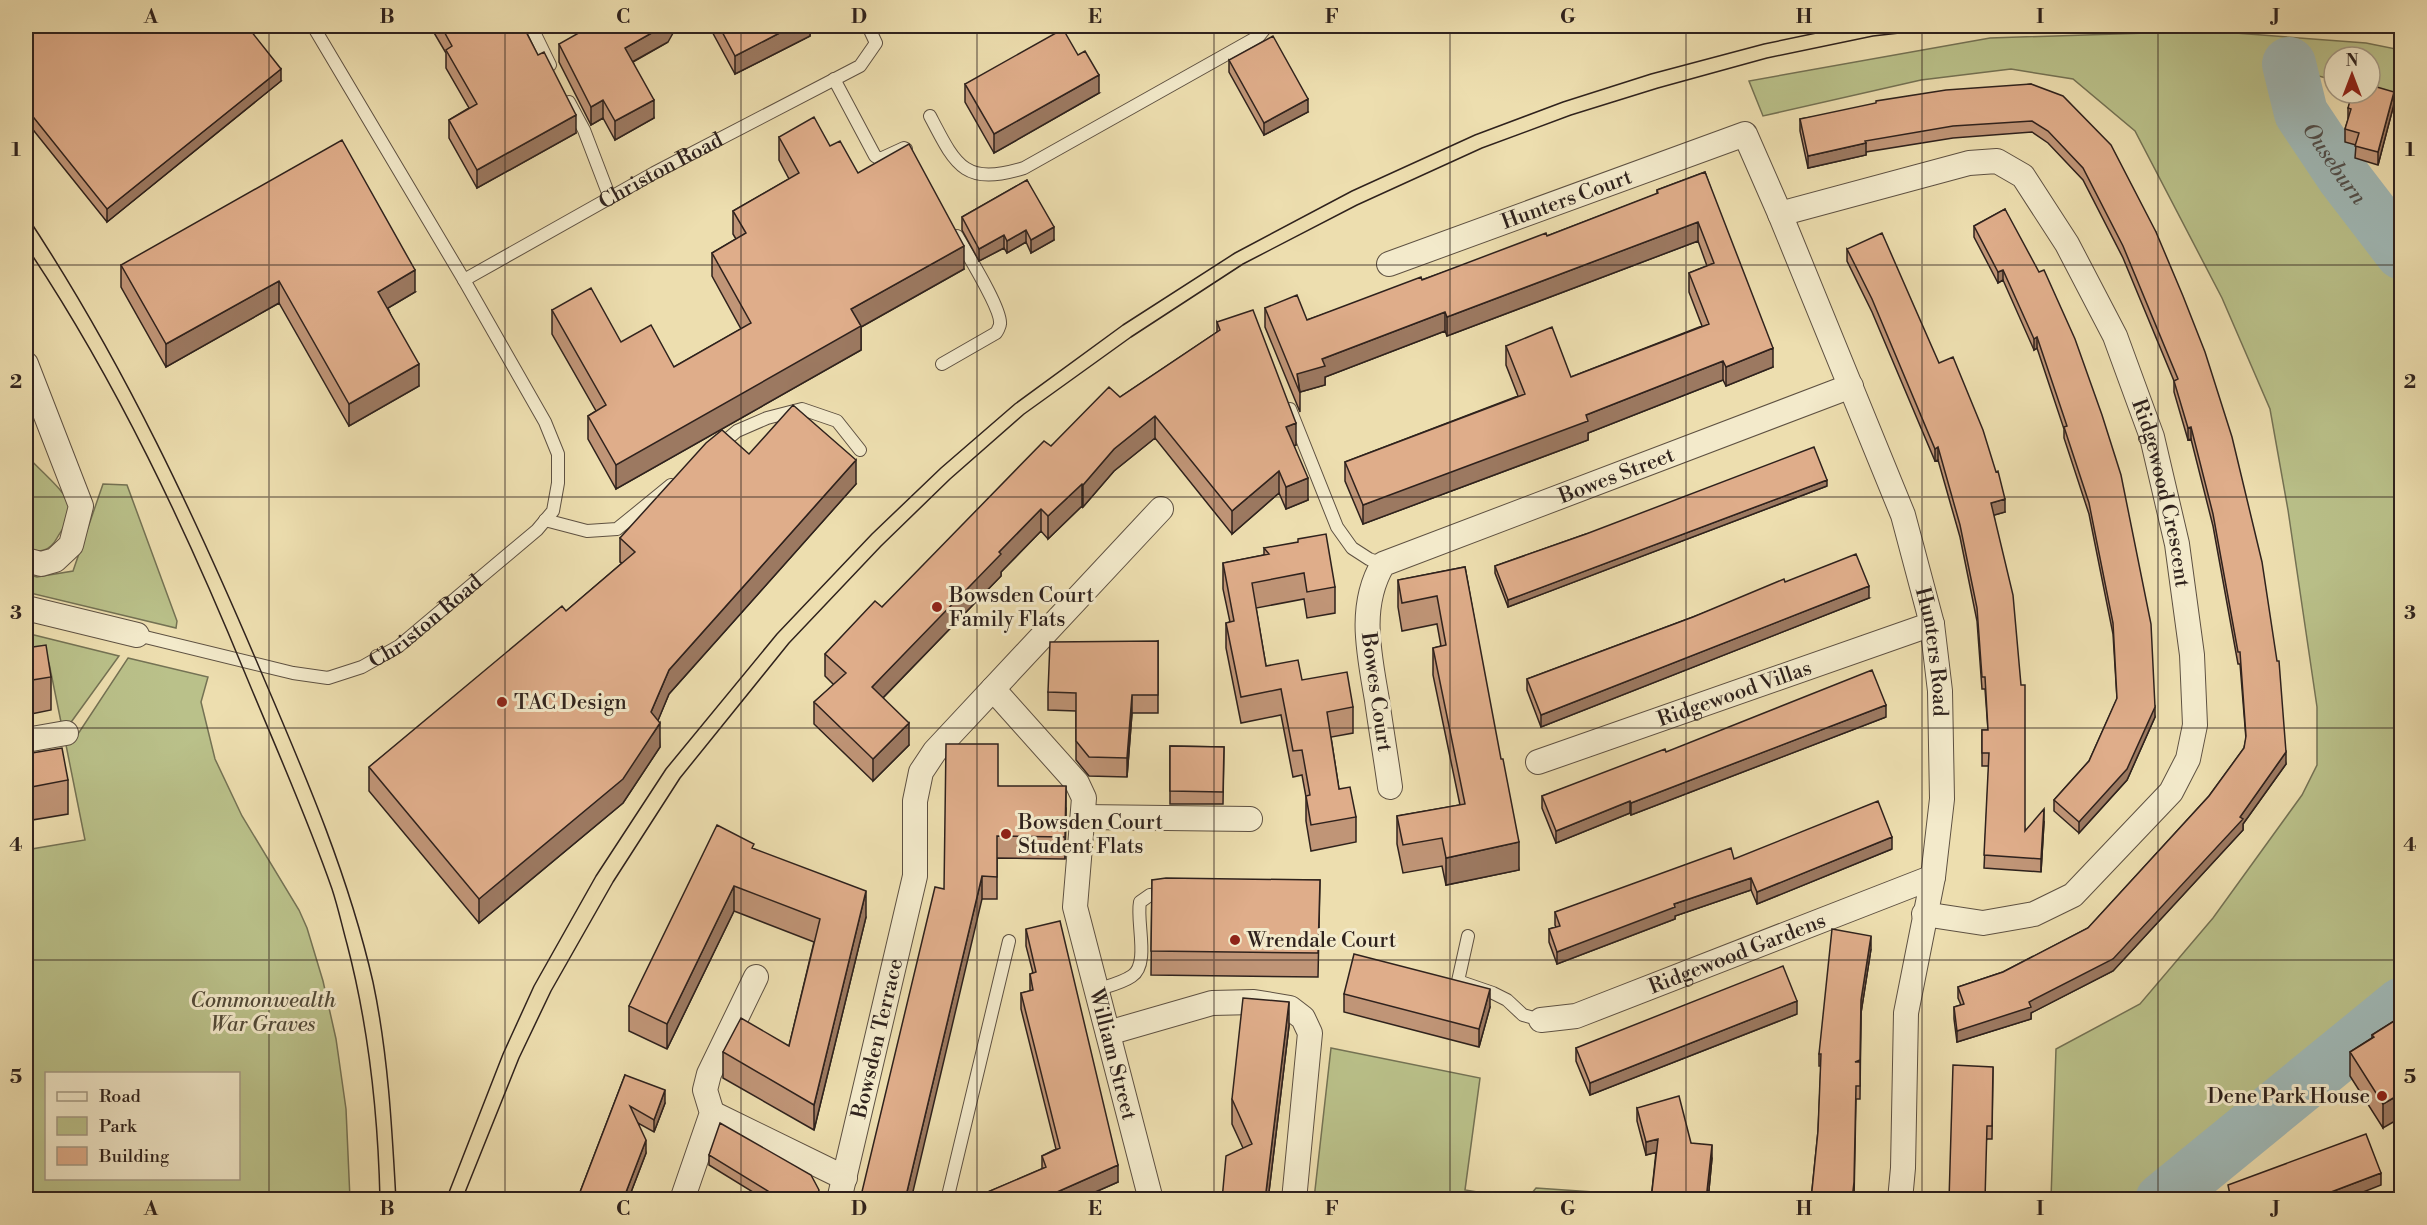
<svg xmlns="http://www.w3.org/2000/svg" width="2427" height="1225" viewBox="0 0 2427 1225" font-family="'Libre Bodoni',serif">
<rect width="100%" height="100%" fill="#eddeaf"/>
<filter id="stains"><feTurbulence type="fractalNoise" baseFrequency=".00333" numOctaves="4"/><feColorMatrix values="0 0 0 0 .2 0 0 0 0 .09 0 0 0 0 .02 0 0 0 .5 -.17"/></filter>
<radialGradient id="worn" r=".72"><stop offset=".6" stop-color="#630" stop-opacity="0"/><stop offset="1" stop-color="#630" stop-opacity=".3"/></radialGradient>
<path fill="#bac18a" stroke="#747254" stroke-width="1.5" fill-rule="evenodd" d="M2209 31 2366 43 2401 50V99L2370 90V57H2334V80L2311 74 2321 113 2340 153 2401 227V1019L2202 1180 2181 1199H2051L2056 1049 2140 1004 2213 918 2302 795 2317 765V707L2288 510 2270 409 2222 298 2135 131 2073 79 2011 69 1921 80 1763 116 1749 81 1990 38Z
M26 455C36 467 69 493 70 508 71 519 62 529 57 538 50 551 40 553 26 549Z
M103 484 127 485 177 621 176 628 26 592V574L37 577 73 571Z
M26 633 119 656 69 725 62 727 49 663 26 657Z
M128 658 208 677 201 702 215 759 242 816 299 910 307 928 323 981 336 1039 346 1109 350 1199 26 1200V850L85 840 66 745 78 734ZM46 1074H238V1178H46Z
M1331 1048 1480 1078 1465 1190 1521 1199H1314Z
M1536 1188 1622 1194 1621 1199H1527Z"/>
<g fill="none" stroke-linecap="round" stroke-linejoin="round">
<g stroke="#a0b9b7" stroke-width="54">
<path id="s1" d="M2289 64 2301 113 2343 176 2402 253"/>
<path d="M2162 1200 2402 1004"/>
</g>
<g stroke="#5e5142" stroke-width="14">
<g id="lane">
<path d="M531 26 550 65"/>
<path d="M834 79 875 156 880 159 904 148 906 149"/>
<path d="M569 102 584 130 610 198"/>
<path d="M930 116C956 166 964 186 1024 168L1259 36 1267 26"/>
<path id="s2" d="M464 280 654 173 860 66 876 43 868 26"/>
<path d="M942 364 996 333C997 332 1000 326 1000 324 1002 309 966 252 957 236"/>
<path d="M1290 409 1337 527 1352 548 1369 559 1383 564"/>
<path d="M717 448 737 431 767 418 802 409 837 421 860 450"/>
<path d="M545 520 587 531 617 529 671 485"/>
<path id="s3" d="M137 635 293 673 328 678 362 667 399 646 537 530 553 511 558 483V454L545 422 464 280 313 26"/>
<path d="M1468 936 1458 981 1493 993 1507 1000 1523 1015 1541 1020"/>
<path d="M1096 990C1108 986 1122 983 1132 976 1150 964 1136 922 1140 902L1150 895 1167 893"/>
<path d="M947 1200 1009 941"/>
</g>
</g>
<g stroke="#5e5142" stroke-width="26">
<g id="street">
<path id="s4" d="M1780 214 1969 163 1997 161 2023 176 2067 244 2115 336 2152 437 2177 544 2192 655 2195 725 2188 759 2171 792 2073 895 2034 914 1983 923 1924 914"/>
<path id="s5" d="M1389 264 1745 134 1780 214 1903 515 1932 624 1940 691 1942 799 1933 877 1906 1013 1903 1168 1900 1200"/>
<path d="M26 364 81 506 71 545 55 560 41 564 26 560"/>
<path d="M26 608 137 635"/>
<path id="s6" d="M993 689 1077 783 1084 798 1075 907 1151 1200"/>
<path d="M26 740 66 733"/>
<path id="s7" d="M1538 762 1932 624"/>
<path id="s8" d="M1390 787C1386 758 1381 729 1377 700 1369 653 1358 606 1383 564L1851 386"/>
<path d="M1083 817 1250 819"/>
<path id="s9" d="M1541 1020 1576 1016 1933 877"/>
<path d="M1108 1033 1212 1003 1254 1002 1290 1008 1303 1018 1310 1033 1294 1200"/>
<path d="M712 1113 845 1178"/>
<path d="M682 1200 712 1113 705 1090 709 1074 756 977"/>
<path id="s10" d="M839 1200 915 876V801L921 772 935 751 1161 509"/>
</g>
</g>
<use href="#lane" stroke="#f3eacb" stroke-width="12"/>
<use href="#street" stroke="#f3eacb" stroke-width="24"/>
<path stroke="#2f221d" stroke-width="1.5" d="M2364 26 2402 31
M26 215C123 361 197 520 265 681 307 779 349 877 373 982 388 1053 392 1127 396 1200
M26 246C116 380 186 529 247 678 276 748 307 817 332 889 338 907 342 926 347 944 369 1028 378 1113 380 1200
M446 1200 503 1054 534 986 596 876 666 769 777 634 872 534 941 468 1015 404 1123 325 1235 253 1352 191 1475 135 1563 102 1651 74 1764 44 1850 26
M462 1200 519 1058 551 991 613 882 680 778 789 643 881 546 950 479 1024 414 1131 337 1243 264 1357 205 1482 148 1571 115 1658 88 1767 58 1873 36 1961 26"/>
</g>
<path fill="#c09577" stroke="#2f221d" stroke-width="1.5" d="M26 26 281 81 107 222 26 121Z
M430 26H523L576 133 477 188 449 138V120L469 108 446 68V53Z
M709 26H810V36L735 74Z
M668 42 633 62 654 118 615 140 603 118 591 125 559 62V44Z
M1229 60 1308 112 1264 135 1229 72Z
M965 84 1099 93 994 153 965 102Z
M2031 84 2156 232 2286 764 2243 824V830L2113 971 2031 1013V1019L1957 1042 1954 1019V1007L1961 1005 1958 998V987L2003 972 2088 928 2209 796 2244 748 2246 739 2240 664H2238L2213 526 2191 439 2188 440 2174 392V381L2123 258 2083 180 2048 143 2032 132 1953 138 1866 152V155L1808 168 1800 131V119Z
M2394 104 2378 165 2355 158 2356 145 2345 142V129L2348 120V108Z
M779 137 830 146 858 173 964 269 861 327V350L616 489 588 439V416L596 411 552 334V310L674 367 741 329 712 276V253L736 239 733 234V211L789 179 779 160Z
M1705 172 1773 367 1726 386 1723 380 1588 433V440L1363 524 1345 481V462L1518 396 1506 365V346L1571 377 1702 326 1689 292V273L1707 266 1698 241 1447 336 1445 331 1325 377V385L1300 392V412L1265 327V308L1307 320 1547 236 1657 194V190Z
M1027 180 1054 240 1031 253 1026 242 1007 253 1004 248 979 261 962 230V217Z
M2005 209 2155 717 2127 780 2079 833 2054 811V800L2089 761 2117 699 2113 634 2089 514 2064 438V429L2037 348 2034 350 2003 280 1998 283 1974 237V226Z
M1847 249 1939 363 2005 512 1994 515 2025 831 2044 822 2041 872 1984 868 1989 766H1982V730H1988L1985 689H1982L1977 621 1960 537 1938 460 1935 461 1872 312 1847 261Z
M121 265 415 292 388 308 419 386 349 426 279 303 166 367 121 287Z
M1217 322 1296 445 1294 446 1308 500 1286 509 1279 493 1232 534 1155 438 1114 471 1083 507 1082 506 1048 539 1041 531 1001 572V576L883 698 909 745 873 781 814 724V702L834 685 825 676V654L882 607 1051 446 1120 397 1217 332Z
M749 454 856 484 669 694 658 720 660 747 623 803 479 923 369 791V767L566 611 622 563 620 562V538Z
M1827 486 1508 607 1495 573V566L1586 534Z
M1264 548 1335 587V613L1307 618 1304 599 1256 608 1266 666 1302 680 1353 707V733L1331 737 1339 789 1356 817V842L1311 851 1306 821V797L1302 775 1293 777 1281 715 1241 723 1226 648V623L1230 622 1223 589V563L1264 555Z
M1465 567 1519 870 1446 885 1442 866 1403 873 1397 844V816L1460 805 1433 675V648L1441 646 1437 624 1402 631 1398 607V580Z
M1785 582 1869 598 1541 727 1527 690V679L1693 617Z
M1158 641V713H1132L1127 777 1089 776 1076 760V711L1048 710V692Z
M26 648 51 677V710L26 715Z
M1886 717 1631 815 1630 813 1556 843 1542 808V796L1666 752Z
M1170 746 1224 747 1223 804H1170Z
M26 754 68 780V814L26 821Z
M998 786 1066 808 1065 859 997 858V899H982L944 889Z
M754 849 866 917 814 1130 723 1078V1052L789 1046 814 942 734 911 667 1049 629 1031V1006Z
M1892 849 1757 904 1751 890 1675 916V919L1557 964 1549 942V929L1556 927 1555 925V912L1734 859Z
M1152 880H1320L1318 977 1151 975Z
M1026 929 1118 1182 1077 1200H969L1042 1169V1156L1056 1149 1021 1009V993L1030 991V974L1033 973 1026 946Z
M1871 949 1861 1013 1860 1099H1856L1854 1200H1811L1818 1131 1821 1066H1819V1054Z
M1344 994 1490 1007 1479 1047 1344 1012Z
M1797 1014 1590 1095 1576 1061V1048Z
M2402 1016 2383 1128 2350 1076V1052L2372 1038V1035Z
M1289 1026 1268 1200H1222L1243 1148 1232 1124V1099Z
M1993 1067 1992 1139H1987L1949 1200Z
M625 1075 665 1103 654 1132 638 1123 646 1153 628 1200H577Z
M1637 1108 1691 1143 1712 1158 1708 1200H1651L1656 1152 1646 1155 1637 1121Z
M709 1155 819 1200H766L709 1165Z"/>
<path fill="#9c7961" stroke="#2f221d" stroke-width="1.5" d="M664 26H677L668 42 625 66V48Z
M793 26H810V36L735 74V56Z
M281 69V81L107 222V209Z
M1099 75V93L994 153V134Z
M2394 92V104L2378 165V152Z
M1308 99V112L1264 135V123Z
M603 100V118L591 125V107Z
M654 100V118L615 140V121Z
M576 115V133L477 188V170Z
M1866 143V155L1808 168V156Z
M1698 222V241L1447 336V317Z
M1054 227V240L1031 253V240Z
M1026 230V242L1007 253V241Z
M1004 235V248L979 261V249Z
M964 246V269L861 327V350L616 489V465L851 309Z
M415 270V292L378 314V292Z
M2003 270V280L1998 283V272Z
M279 281V303L166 367V344Z
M1445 312V331L1325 377V385L1300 392 1297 374 1322 359Z
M2037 337V348L2034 350V339Z
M1773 348V367L1726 386V367Z
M1723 361V380L1588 433V440L1363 524V505L1586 415Z
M419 364V386L349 426V404Z
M1155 416V438L1114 471 1083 507V485L1114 449Z
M1296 423V445L1286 449V427Z
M2191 427V439L2188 440V428Z
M1938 447V460L1935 461V449Z
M856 460V484L669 694 652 735 660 723V747L623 803 479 923V899L651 712 669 670Z
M1279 471V493L1232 534V511Z
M1308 478V500L1286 509V487Z
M1827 480V486L1508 607V600Z
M1082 484V506L1048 539V516Z
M2005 499V512L1991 516V503Z
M1041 509V531L1001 572V576L872 709V687L999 552Z
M1869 586V598L1541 727V715Z
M1132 695V713L1127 777V758Z
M1886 705V717L1631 815V803Z
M2155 707V717L2127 780 2079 833V822Z
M909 723V745L873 781V759Z
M2286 752V764L2243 824V830L2113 971 2031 1013V1019L1957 1042V1031L2029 1002 2240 817Z
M1066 786V808L1065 859V837Z
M1630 801V813L1556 843V831Z
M2044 809V822L2041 872V859Z
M1892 837V849L1757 904V892Z
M1519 842V870L1446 885V858Z
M982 876V899L911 1200H905Z
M1751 878V890L1675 916V919L1557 964V952L1674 904Z
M734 886V911L667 1049V1024Z
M866 891V917L814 1130V1105Z
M1871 936V949L1861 1013 1860 1073 1855 1062 1861 1000Z
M1490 989V1007L1479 1047V1029Z
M1797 1001V1014L1590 1095V1083Z
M1289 1002V1026L1268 1200H1265Z
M665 1090V1103L654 1132V1120Z
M2402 1093V1117L2383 1128V1104Z
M1658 1139V1152L1646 1155V1142Z
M646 1140V1153L628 1200H623Z
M1712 1145V1158L1708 1200H1706Z
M1118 1165V1182L1077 1200H1039Z
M2381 1173V1185L2343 1200H2310Z"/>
<path fill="#dfad8a" stroke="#2f221d" stroke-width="1.5" d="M26 26H247L281 69 107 209 26 108Z
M441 26H523L538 55 544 52 576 115 477 170 449 120 477 104 446 50 452 46Z
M591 26H664L625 48 654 100 615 121 603 100 591 107 559 44Z
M719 26H793L735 56Z
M1063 29 1078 55 1085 51 1099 75 994 134 965 84Z
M1273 36 1308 99 1264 123 1229 60Z
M2031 84 2063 96 2111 145 2156 232 2183 296 2205 352 2232 437 2262 562 2277 661H2279L2286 752 2240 817 2243 819 2113 959 2029 1002 2031 1007 1957 1031 1954 1007 1964 1004 1958 987 2003 972 2088 928 2209 796 2244 748 2246 736 2240 652H2238L2213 514 2191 427 2188 428 2174 381 2178 379 2123 246 2083 168 2048 131 2032 121 1953 126 1865 141 1866 143 1808 156 1800 119 1876 103V101L1946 90Z
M2370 85 2394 92 2378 152 2355 146 2359 133 2345 129 2351 109 2348 108 2352 93H2370Z
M814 117 830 146 840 141 858 173 909 144 964 246 851 309 861 326 616 465 588 416 606 405 552 310 591 288 621 342 651 325 674 367 751 323 712 253 746 233 733 211 799 173 779 137Z
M342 140 415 270 378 292 419 364 349 404 279 281 166 344 121 265Z
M1705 172 1773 348 1726 367 1723 361 1586 415 1588 421 1363 505 1345 462 1525 394 1506 346 1552 327 1571 377 1709 324 1689 273 1714 263 1698 222 1447 317 1445 312 1322 359 1325 366 1297 374 1300 393 1265 308 1297 295 1307 320 1421 277 1422 280 1546 233 1547 236 1658 193 1657 190Z
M1027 180 1054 227 1031 240 1026 230 1007 241 1004 235 979 249 962 217Z
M2005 209 2039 272 2044 270 2075 339 2102 415 2121 475 2151 624 2155 707 2127 769 2079 822 2054 800 2089 761 2117 698 2113 623 2089 503 2064 427 2067 426 2037 337 2034 339 2003 270 1998 272 1974 226Z
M1882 233 1939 363 1953 357 1983 430 1996 472 1998 471 2005 499 1991 503 2013 595 2021 685H2025V831L2044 809 2041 859 1984 855 1989 753H1982V730H1988L1985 677H1982L1977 608 1960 525 1938 447 1935 449 1872 299 1847 249Z
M1253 310 1296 423 1286 427 1308 478 1286 487 1279 471 1232 511 1155 416 1114 449 1083 485 1082 484 1048 516 1041 509 999 552 1001 554 872 687 909 723 873 759 814 702 846 673 825 654 875 601 882 607 1044 441 1051 446 1109 387 1120 397 1220 330 1217 322Z
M793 405 856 460 669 670 651 712 660 723 623 779 479 899 369 767 562 606 566 611 635 552 620 538 706 443 722 430 749 454Z
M1814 447 1827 480 1508 600 1495 566 1586 534Z
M1326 534 1335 587 1307 592 1304 573 1252 583 1266 666 1298 660 1302 680 1347 672 1353 707 1327 712 1339 789 1350 787 1356 817 1311 825 1306 796 1310 795 1302 750 1293 751 1281 689 1241 697 1226 623 1234 621 1223 563 1269 554 1264 548 1298 542V539Z
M1856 554 1869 586 1541 715 1527 679 1693 617 1784 579 1785 582Z
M1465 567 1501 759H1503L1519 842 1446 858 1442 838 1403 845 1397 816 1465 804 1433 648 1446 645 1437 596 1402 603 1398 580Z
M1158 641V695H1132L1127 758 1089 757 1076 741V693L1048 692 1050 642Z
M46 645 51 677 26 681V648Z
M1872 670 1886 705 1631 803 1630 801 1556 831 1542 796 1665 749 1666 752Z
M946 744H998V786H1066L1065 837 997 836V877L982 876 905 1200H860L935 887 944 889Z
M1170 746 1224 747 1223 792 1170 791Z
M62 748 68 780 26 788V754Z
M1878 801 1892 837 1757 892 1751 878 1674 904 1675 907 1557 952 1549 929 1560 926 1555 912 1731 848 1734 859Z
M717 825 754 844 752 848 866 891 814 1105 723 1052 741 1018 789 1046 820 919 734 886 667 1024 629 1006Z
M1166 878 1320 880 1318 953 1151 951 1152 880Z
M1060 921 1118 1165 1039 1200H969L1046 1167 1042 1156 1060 1148 1021 993 1033 990 1030 974 1036 972 1026 929Z
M1832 929 1871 936 1861 1000 1860 1060 1855 1062H1860V1086H1856L1854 1182 1852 1200H1811L1818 1131 1821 1054H1819Z
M1354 954 1490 989 1479 1029 1344 994Z
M1783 966 1797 1001 1590 1083 1576 1048Z
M1243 998 1289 1002 1265 1200H1222L1226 1156 1252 1144 1232 1099Z
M2402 1016V1093L2383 1104 2350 1052 2374 1037 2372 1035Z
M1953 1065 1993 1067 1992 1126H1987L1985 1200H1949Z
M625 1075 665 1090 654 1120 630 1106 646 1140 623 1200H577Z
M1679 1096 1691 1143 1712 1145 1706 1200H1651L1658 1139 1646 1142 1637 1108Z
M720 1123 811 1175 819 1190 816 1200H775L776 1196 709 1155Z
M2366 1134 2381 1173 2310 1200H2231L2228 1185Z"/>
<path fill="none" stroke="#2f221d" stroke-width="1.5" stroke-opacity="0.55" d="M269 26V1200M505 26V1200M741 26V1200M977 26V1200M1214 26V1200M1450 26V1200M1686 26V1200M1922 26V1200M2158 26V1200M26 265H2402M26 497H2402M26 728H2402M26 960H2402"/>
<g fill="#8f2418" stroke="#f3eacb" stroke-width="2">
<circle cx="937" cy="607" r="6"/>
<circle cx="502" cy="702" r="6"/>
<circle cx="1006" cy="834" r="6"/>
<circle cx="1235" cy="940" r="6"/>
<circle cx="2382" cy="1096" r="6"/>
</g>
<g text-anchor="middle" stroke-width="6" stroke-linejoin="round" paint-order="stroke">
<g font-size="21" fill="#2f221d" stroke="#f3eacb">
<text dy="7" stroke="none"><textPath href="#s2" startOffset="225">Christon Road</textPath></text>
<text dy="7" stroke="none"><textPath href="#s5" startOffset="189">Hunters Court</textPath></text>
<text dy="7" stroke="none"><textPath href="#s8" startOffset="477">Bowes Street</textPath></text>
<text dy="7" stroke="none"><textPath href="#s4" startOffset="603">Ridgewood Crescent</textPath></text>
<text dy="7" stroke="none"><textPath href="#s3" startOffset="310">Christon Road</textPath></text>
<text dy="7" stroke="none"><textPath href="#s5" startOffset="932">Hunters Road</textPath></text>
<text transform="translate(1377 692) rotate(82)" y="7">Bowes Court</text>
<text dy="7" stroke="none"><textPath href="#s7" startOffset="208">Ridgewood Villas</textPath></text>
<text dy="7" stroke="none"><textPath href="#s9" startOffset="208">Ridgewood Gardens</textPath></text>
<text dy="7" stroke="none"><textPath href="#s10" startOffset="166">Bowsden Terrace</textPath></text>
<text dy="7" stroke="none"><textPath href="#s6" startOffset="404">William Street</textPath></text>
</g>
<g font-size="21" fill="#2f221d" stroke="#f3eacb" text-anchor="start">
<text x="949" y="602">Bowsden Court<tspan x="949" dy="24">Family Flats</tspan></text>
<text x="514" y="709">TAC Design</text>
<text x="1018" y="829">Bowsden Court<tspan x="1018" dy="24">Student Flats</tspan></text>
<text x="1247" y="947">Wrendale Court</text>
<text x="2370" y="1103" text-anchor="end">Dene Park House</text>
</g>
<g font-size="21" font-style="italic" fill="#524a38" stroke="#f3eacb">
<text x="263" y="1007">Commonwealth<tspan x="263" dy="24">War Graves</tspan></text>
</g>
<g font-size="22" font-style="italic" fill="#514f4b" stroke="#f3eacb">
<text dy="8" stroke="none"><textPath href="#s1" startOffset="111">Ouseburn</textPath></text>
</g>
</g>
<rect width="2427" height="1225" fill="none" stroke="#eddeaf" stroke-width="66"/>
<rect x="45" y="1072" width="195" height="108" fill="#f3eacb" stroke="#a59a85" stroke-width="1.5"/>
<rect x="57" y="1092" width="30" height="9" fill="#f3eacb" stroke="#a59a85" stroke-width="1.5"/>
<text x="99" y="1102" font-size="18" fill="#2f221d">Road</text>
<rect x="57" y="1117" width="30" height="18" fill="#bac18a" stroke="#a59a85" stroke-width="1.5"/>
<text x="99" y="1132" font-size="18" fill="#2f221d">Park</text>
<rect x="57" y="1147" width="30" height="18" fill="#dfad8a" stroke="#a59a85" stroke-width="1.5"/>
<text x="99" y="1162" font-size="18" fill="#2f221d">Building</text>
<g transform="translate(2352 75)"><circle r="28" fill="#f3eacb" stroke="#a59a85" stroke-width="1.5"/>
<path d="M0-4.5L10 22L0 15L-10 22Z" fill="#8f2418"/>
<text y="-9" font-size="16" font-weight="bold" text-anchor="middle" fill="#2f221d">N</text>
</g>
<rect x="33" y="33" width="2361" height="1159" fill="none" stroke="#2f221d" stroke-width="2"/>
<g font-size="20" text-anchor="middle" font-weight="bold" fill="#2f221d">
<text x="151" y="23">A</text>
<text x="387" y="23">B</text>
<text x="623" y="23">C</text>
<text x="859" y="23">D</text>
<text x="1095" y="23">E</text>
<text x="1332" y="23">F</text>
<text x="1568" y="23">G</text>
<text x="1804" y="23">H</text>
<text x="2040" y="23">I</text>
<text x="2276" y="23">J</text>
<text x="16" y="156">1</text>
<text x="2410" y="156">1</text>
<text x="16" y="388">2</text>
<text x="2410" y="388">2</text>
<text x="16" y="619">3</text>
<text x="2410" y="619">3</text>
<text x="16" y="851">4</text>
<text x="2410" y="851">4</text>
<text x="16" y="1083">5</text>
<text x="2410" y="1083">5</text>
<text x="151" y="1215">A</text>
<text x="387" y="1215">B</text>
<text x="623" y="1215">C</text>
<text x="859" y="1215">D</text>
<text x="1095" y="1215">E</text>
<text x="1332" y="1215">F</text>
<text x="1568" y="1215">G</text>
<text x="1804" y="1215">H</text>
<text x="2040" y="1215">I</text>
<text x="2276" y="1215">J</text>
</g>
<rect width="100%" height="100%" filter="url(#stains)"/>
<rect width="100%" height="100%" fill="url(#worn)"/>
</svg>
